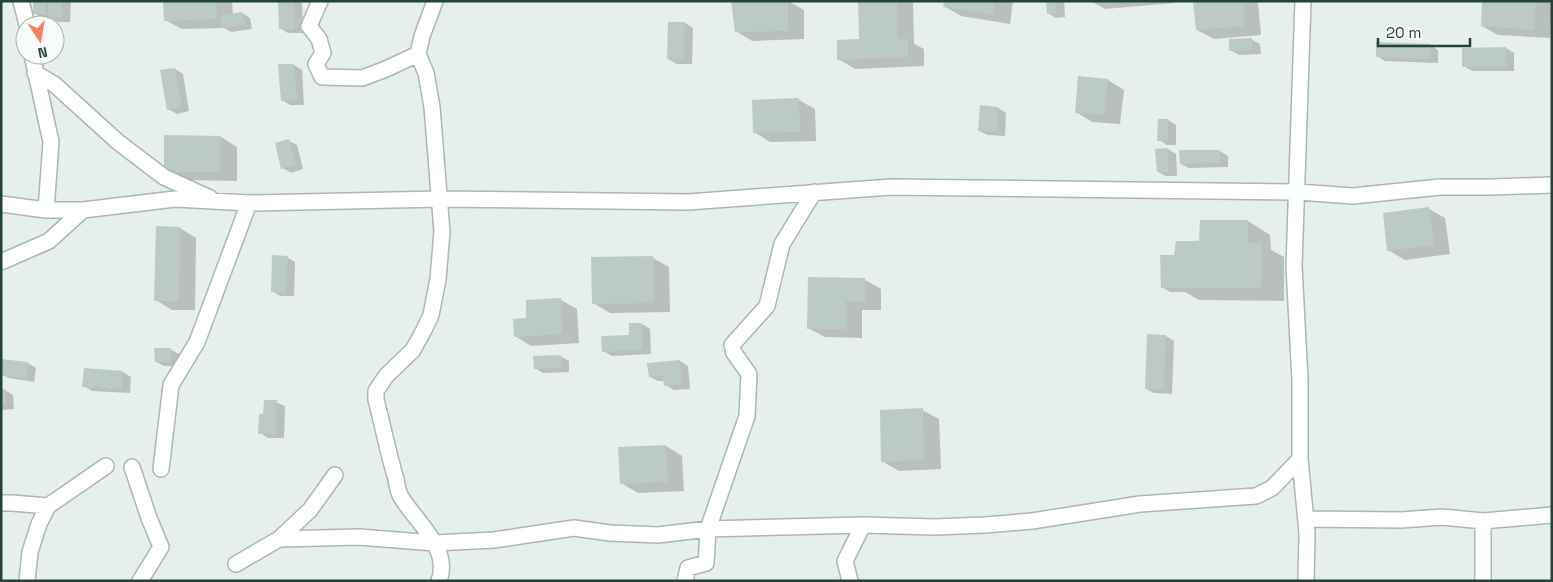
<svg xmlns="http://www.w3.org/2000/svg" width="1553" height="582" viewBox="0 0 1553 582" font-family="'Space Grotesk',sans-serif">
<rect width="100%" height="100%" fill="#e6efeb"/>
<path fill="#0003" d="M34 1H71L70 22H58L51 18H42L34 13Z
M165 1H232L233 15 242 13 250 18 252 29 231 32 224 28 182 29 165 20Z
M280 1H298L302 4 303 33H288L280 28Z
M788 1 804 10V39L752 41 736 31Z
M859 1H910L913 3 914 44 924 49V66L855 69 838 59 860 40Z
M945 1H1013L1010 24 961 16 944 6Z
M1047 1H1064L1065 17 1056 18 1048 13Z
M1091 1H1174V3L1105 9Z
M1195 1H1257L1258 2 1261 35 1214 39 1197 30Z
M1483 1H1552L1550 38 1498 35 1482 26Z
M685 23 693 28 692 64H677L668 59Z
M1252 40 1260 44 1261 54 1239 55 1230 50Z
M1430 45 1438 50V63L1385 61 1377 56Z
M1506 48 1514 53V71H1472L1464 66Z
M294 65 302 70 304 105H290L282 100Z
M175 69 183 74 189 111 177 114 168 109Z
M1108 80 1124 90 1120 124 1092 122 1076 112Z
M799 100 815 109 816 141 770 142 754 132Z
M998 108 1006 113 1005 136 988 135 979 131Z
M1168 120 1176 125V145H1167L1159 140Z
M221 137 237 147V181L182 180 165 171Z
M289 141 297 145 303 169 291 173 283 168Z
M1168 149 1176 154 1177 176H1166L1158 172Z
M1220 151 1228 156V167L1189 168 1181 164Z
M1429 209 1445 218 1450 254 1405 260 1388 250Z
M1248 221 1270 235 1271 250 1284 257V301L1199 300 1185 292H1170L1162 287 1174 256Z
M180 228 196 238 195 310H172L156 300Z
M287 257 295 262 294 296H280L272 291Z
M653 258 669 267 670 312 610 313 593 303Z
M865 280 881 289V310H862V338L825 337 808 328Z
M561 300 577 309 579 343 531 346 515 336Z
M642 324 650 329 651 354 612 356 603 351 630 336Z
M1166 336 1174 341 1172 394 1154 393 1146 389Z
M170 349 179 354V366H164L156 362Z
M560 356 569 361V372L543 373 535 368Z
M680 361 688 366 690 389 674 390 666 385 665 381H658L650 377Z
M28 363 36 368 34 382 9 378 1 374Z
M123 372 131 377 130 393 92 391 84 386Z
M1 390H5L13 395 14 409 1 410Z
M276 402 285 406 284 438H268L260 433 264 416Z
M922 410 939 419 941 469 899 471 882 461Z
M666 446 682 456 684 491 638 493 621 483Z"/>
<path fill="#bbcac4" d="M33 1H46V14H33Z
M49 1H62V18L48 17Z
M163 1H216L217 19 164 21Z
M278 1H294L295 29H279Z
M731 1H788V31L735 32Z
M858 1H897L898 39H908V57L837 60V40L859 39Z
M944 1H995L993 15 943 7Z
M1046 1H1056L1057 13 1047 14Z
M1193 1H1243L1245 26 1196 30Z
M1482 1H1536L1534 30 1481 26Z
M242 12 245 24 222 28 220 16Z
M668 22H685L684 60 667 59Z
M1252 38 1253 50 1229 51V39Z
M1376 42 1430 44V59L1376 57Z
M1506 47V67H1462V48Z
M278 64H294L297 100 281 101Z
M175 68 182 107 167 110 160 70Z
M1078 76 1108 79 1104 115 1075 113Z
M799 98 800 132 753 133 752 100Z
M980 105 998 107 997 132 978 131Z
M1158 119H1168V141H1157Z
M164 135 221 136 220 172H164Z
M289 139 296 165 281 169 275 143Z
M1168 148 1169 172H1157L1155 149Z
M1179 150H1220V163L1180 164Z
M1429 207 1434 245 1387 251 1383 213Z
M1200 220H1248V243H1262L1261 288H1161L1160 255H1174L1176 241H1199Z
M156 226 180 227 179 302 154 301Z
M272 255 288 256 286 292H271Z
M653 256 654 303 592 304 591 257Z
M808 277 865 278V302L846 301V329H807Z
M561 298 563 334 514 337 513 319 526 318V300Z
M629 323H642L643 350 602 352 601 336 629 335Z
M1147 334 1166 335 1164 390 1145 389Z
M154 348H171V362H155Z
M561 355V368L534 369 533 356Z
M1 359 28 362 26 378 1 375Z
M680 360 682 384 664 386 663 376 649 377 647 363Z
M84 368 123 371 122 389 82 387Z
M1 389H5L6 405H1Z
M264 400H277L276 434H258L259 414H263Z
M923 408 924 460 881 462 880 410Z
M666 445 668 482 620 484 618 447Z"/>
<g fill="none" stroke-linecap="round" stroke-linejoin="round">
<g stroke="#a8b8b2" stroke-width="18">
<path id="minor" d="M21 1 27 25
M320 1 309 26 319 39 323 53 316 64 322 77 362 78 386 69 418 54
M435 1 422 36 418 54 426 73 432 107 442 232 438 279 431 315 424 330 413 350 386 376 376 391V400C383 426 388 453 396 479 397 485 398 492 401 497 416 522 451 548 439 581
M1303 1 1294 266 1300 380V459L1307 533 1306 581
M32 55 51 142 46 210
M35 73 54 84 118 142 164 177 210 198
M1 204 46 210H83L175 199 249 203 440 199 688 202 891 187 1298 192 1353 196 1440 187H1492L1552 185
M1 262 49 241 83 210
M132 467 149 518 161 547 140 581
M161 469 171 385 197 342 249 203
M1 503H12L48 506
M1306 519 1401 520 1442 517 1483 521 1552 515
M279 539 359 537 434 543 494 540 574 528 610 533 658 535 708 529 863 525 935 527 985 525 1032 521 1140 504 1256 496 1272 488 1300 459
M236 564 279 539 310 510 335 475
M27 581 30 552 39 524 48 506 106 466
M685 581 688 568 706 563 708 529 747 416 749 374 734 353 732 345 767 306 782 244 814 192
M850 581 845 561 863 525
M1483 581V521"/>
</g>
<use href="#minor" stroke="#fff" stroke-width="15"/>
</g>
<rect width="1553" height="582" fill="none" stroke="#24423a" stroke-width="5"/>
<g transform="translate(40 40) rotate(168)"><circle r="24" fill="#f7fbf9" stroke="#a3b1ad"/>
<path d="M0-4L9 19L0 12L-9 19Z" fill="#f4845f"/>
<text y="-8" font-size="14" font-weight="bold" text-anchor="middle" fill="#24423a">N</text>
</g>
<path d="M1378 38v8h92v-8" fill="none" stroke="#24423a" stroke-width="2.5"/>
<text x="1386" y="38" font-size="15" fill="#24423a" stroke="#f7fbf9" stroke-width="4" paint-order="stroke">20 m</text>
</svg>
